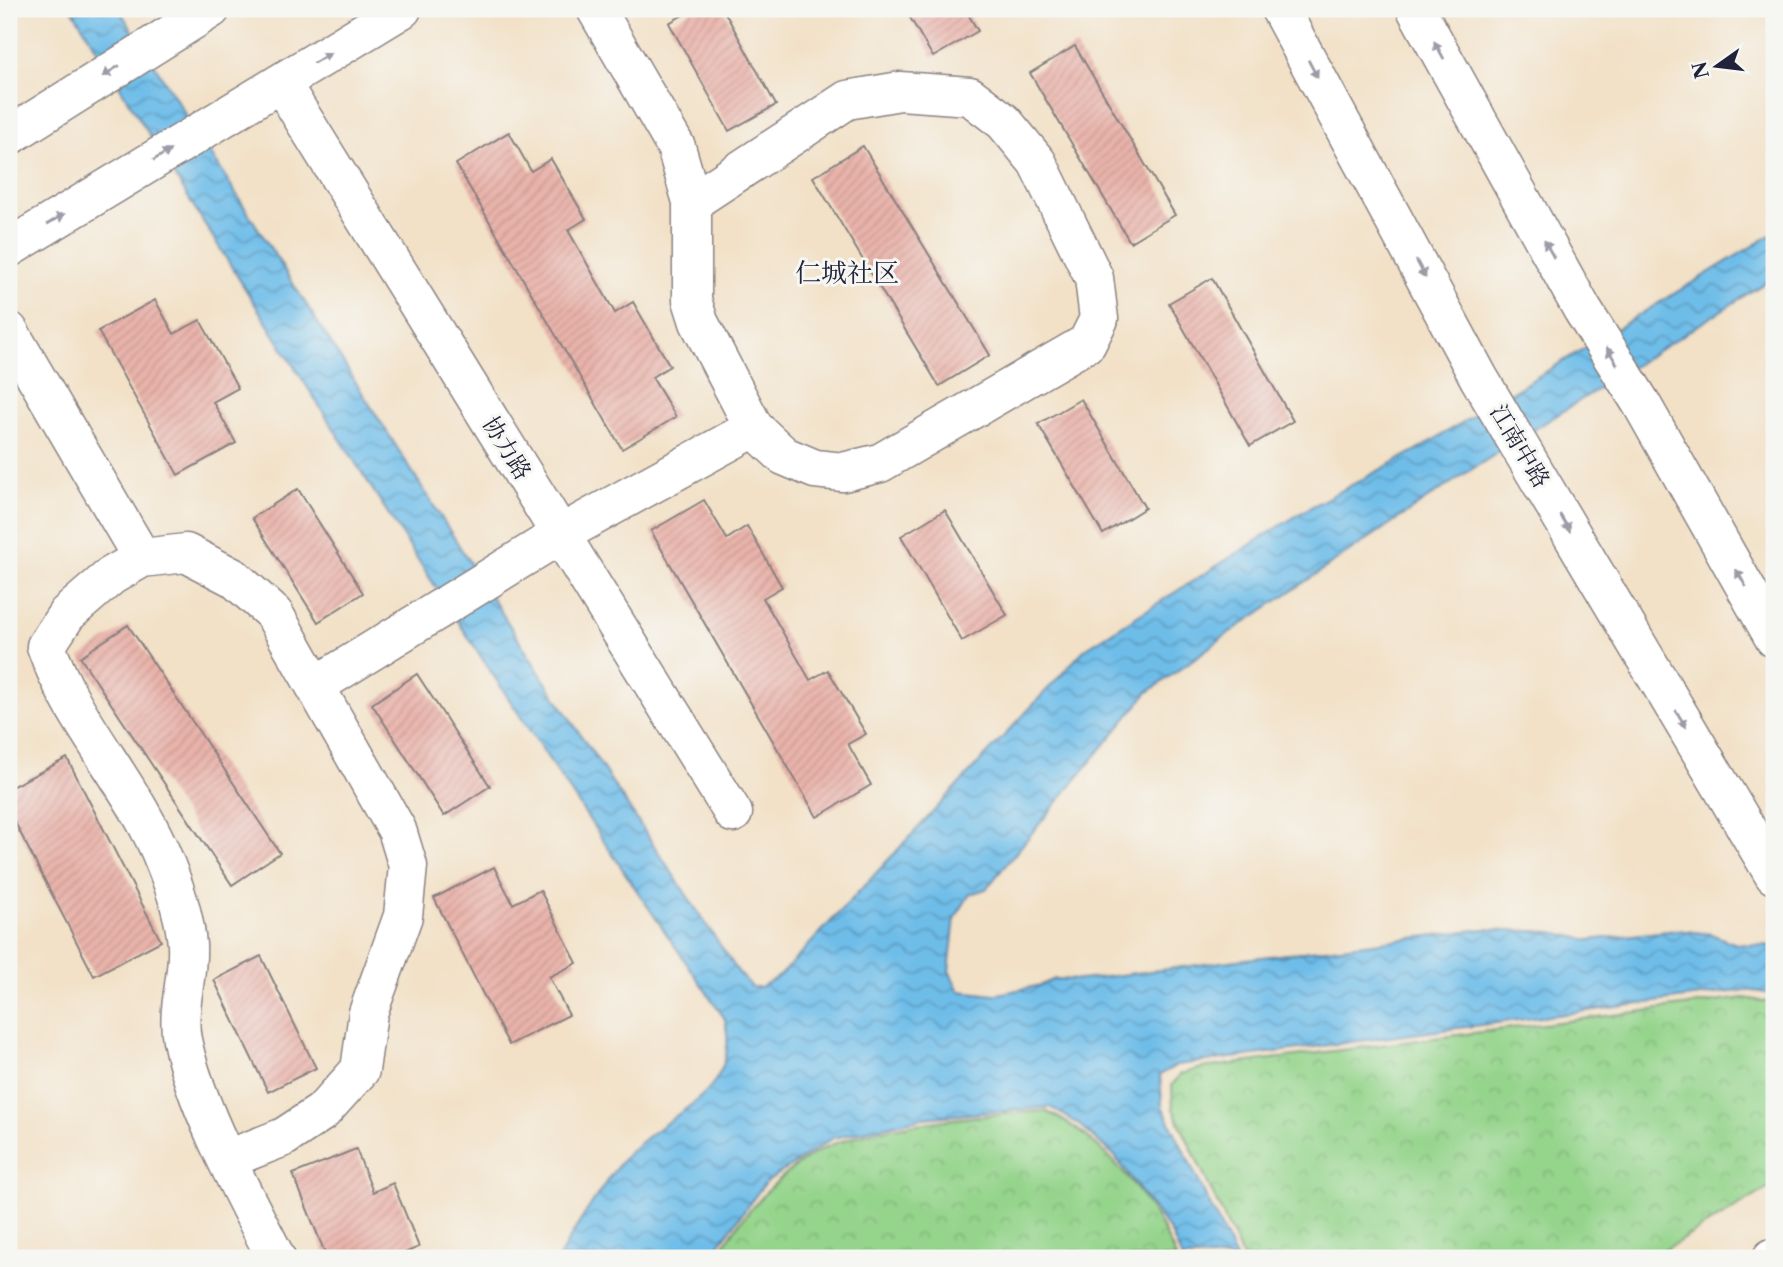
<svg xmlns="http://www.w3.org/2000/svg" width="1783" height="1267" viewBox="0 0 1783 1267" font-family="'Libre Caslon Text','Noto Serif SC',serif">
<defs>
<pattern id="park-crowns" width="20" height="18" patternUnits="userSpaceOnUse" patternTransform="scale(1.75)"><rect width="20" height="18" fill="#94d48b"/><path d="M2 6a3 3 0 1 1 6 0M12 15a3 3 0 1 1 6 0" fill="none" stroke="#7fb679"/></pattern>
<pattern id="water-waves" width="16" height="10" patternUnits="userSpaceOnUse" patternTransform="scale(1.75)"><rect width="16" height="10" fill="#6ebde9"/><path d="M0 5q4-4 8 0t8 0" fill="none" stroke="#5a99be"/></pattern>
<pattern id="building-hatch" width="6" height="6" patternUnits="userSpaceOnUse" patternTransform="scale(1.75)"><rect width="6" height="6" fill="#e9b3aa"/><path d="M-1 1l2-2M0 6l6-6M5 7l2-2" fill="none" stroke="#c89a93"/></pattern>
</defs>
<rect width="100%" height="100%" fill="#f6f6f2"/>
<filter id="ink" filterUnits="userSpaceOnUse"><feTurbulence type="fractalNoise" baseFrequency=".0143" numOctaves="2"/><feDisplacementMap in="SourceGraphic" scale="14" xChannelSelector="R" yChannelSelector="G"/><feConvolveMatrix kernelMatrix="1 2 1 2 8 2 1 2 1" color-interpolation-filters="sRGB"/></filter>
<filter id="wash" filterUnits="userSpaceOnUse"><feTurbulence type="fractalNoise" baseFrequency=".00686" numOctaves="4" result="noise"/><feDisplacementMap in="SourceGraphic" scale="28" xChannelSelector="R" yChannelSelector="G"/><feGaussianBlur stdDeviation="1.57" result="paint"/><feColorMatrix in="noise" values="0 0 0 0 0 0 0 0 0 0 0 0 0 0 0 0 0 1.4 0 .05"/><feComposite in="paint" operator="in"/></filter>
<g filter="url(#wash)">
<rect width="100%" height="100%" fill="#f2e1c7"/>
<path fill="url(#park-crowns)" stroke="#5b7b63" stroke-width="2" d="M1745 998 1774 1003V1185L1651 1258H1243L1173 1109 1172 1085 1181 1074 1202 1068Z
M1045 1111C1102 1136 1154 1202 1176 1258H716C741 1215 782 1168 829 1146 880 1123 987 1115 1045 1111Z"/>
<path fill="url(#water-waves)" stroke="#487092" stroke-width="2" d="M72 9H119L543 678 708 927 739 973 752 987H760L781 975 1085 649 1307 509 1417 450 1774 233V277L1466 473 1229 633 1147 693 986 889 970 894 955 918 949 971 959 991 994 995 1041 985 1055 979 1081 980 1483 929 1552 932 1589 940 1677 930 1711 934 1736 944 1774 946V994L1746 990 1177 1065 1160 1075 1162 1106 1236 1258H1182L1171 1233 1114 1155 1077 1123 1050 1107 922 1118 833 1138 765 1183 709 1258H559C571 1234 609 1175 627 1155 670 1109 742 1096 725 1019 497 690 281 351 72 9Z"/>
<g id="blocks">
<path fill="url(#building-hatch)" d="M694 9H723L776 105 729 131 669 23Z
M905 9H965L978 31 933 57Z
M1075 46 1175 215 1130 242 1030 73Z
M509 132 531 171 551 159 586 219 568 230 615 313 633 302 670 366 652 377 676 417 622 449 456 164Z
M863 146 990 355 939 386 813 177Z
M1212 278 1293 421 1250 446 1169 303Z
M155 300 174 334 200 320 238 388 213 402 236 443 178 475 98 331Z
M1081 399 1145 508 1103 534 1038 424Z
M298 489 363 593 318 622 252 518Z
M704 500 727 539 747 526 782 587 763 598 810 680 828 670 866 734 848 744 871 785 817 817 651 531Z
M945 510 1007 615 962 641 901 536Z
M128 625 280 853 232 885 80 657Z
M417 674 490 786 444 816 372 704Z
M67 758 161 941 94 976 9 811V788Z
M494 867 513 904 540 890 577 963 549 977 569 1015 509 1045 434 898Z
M261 956 316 1068 268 1092 214 980Z
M356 1149 373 1192 393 1183 419 1247 400 1255 402 1258H327L293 1174Z"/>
</g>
</g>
<g filter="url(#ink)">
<use href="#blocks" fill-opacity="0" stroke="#8a8281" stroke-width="2"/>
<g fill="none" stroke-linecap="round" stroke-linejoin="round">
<g stroke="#8a8281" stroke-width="41">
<path id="minor" d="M596 9 676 147 692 202V300L699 322 754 428 784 456 815 469 843 472 880 463 1087 343 1099 319 1094 278 1037 162 1004 122 970 96 900 91 847 100 692 202
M281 83 733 813
M9 331 142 558
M315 686 561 534 754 428
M228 1159 284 1137 322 1112 360 1070 368 1013 403 916 408 866 397 830 274 614 234 578 186 553 142 558 111 576 67 614 46 646C73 724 135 786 165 863 175 888 185 918 187 945 189 976 176 1009 182 1040 196 1108 244 1195 276 1258"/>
</g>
<g stroke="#8a8281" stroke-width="41">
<path id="major" d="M1280 9 1479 378 1774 875
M1416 9 1582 309 1641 403 1774 638
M9 136 211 9
M9 248 402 9
M1772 1258 1774 1257"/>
</g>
<use href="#minor" stroke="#fff" stroke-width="38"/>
<use href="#major" stroke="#fff" stroke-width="38"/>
</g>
<defs><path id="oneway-solid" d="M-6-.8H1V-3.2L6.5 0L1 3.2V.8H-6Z" transform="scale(1.75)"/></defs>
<g fill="#9c9ca7">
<use href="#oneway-solid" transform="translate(1439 50) rotate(-119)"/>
<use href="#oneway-solid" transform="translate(322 58) rotate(-31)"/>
<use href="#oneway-solid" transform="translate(1313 69) rotate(62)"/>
<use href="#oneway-solid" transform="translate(111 71) rotate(148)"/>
<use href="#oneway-solid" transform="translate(162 155) rotate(-31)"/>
<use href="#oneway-solid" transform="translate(56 219) rotate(-31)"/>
<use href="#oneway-solid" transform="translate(1549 249) rotate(-119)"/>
<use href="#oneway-solid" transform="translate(1421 269) rotate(62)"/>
<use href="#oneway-solid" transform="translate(1612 356) rotate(-122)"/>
<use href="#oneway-solid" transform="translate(1565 523) rotate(59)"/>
<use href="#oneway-solid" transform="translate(1741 578) rotate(-120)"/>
<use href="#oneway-solid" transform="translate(1681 719) rotate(59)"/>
</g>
</g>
<g text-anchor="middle" stroke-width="6" stroke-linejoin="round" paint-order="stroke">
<g font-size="23" fill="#22223b" stroke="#f6f6f2">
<text transform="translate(1520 446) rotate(59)" y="8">江南中路</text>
<text transform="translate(507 448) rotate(58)" y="8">协力路</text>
</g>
<g font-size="26" fill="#22223b" stroke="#f6f6f2">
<text x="847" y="282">仁城社区</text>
</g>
</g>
<rect width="1783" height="1267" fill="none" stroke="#f6f6f2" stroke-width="35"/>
<g transform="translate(1717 66) rotate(256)" stroke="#f6f6f2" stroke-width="5" paint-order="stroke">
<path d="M0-5L12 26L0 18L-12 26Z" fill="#22223b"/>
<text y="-10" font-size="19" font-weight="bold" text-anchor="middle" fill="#22223b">N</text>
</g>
</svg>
